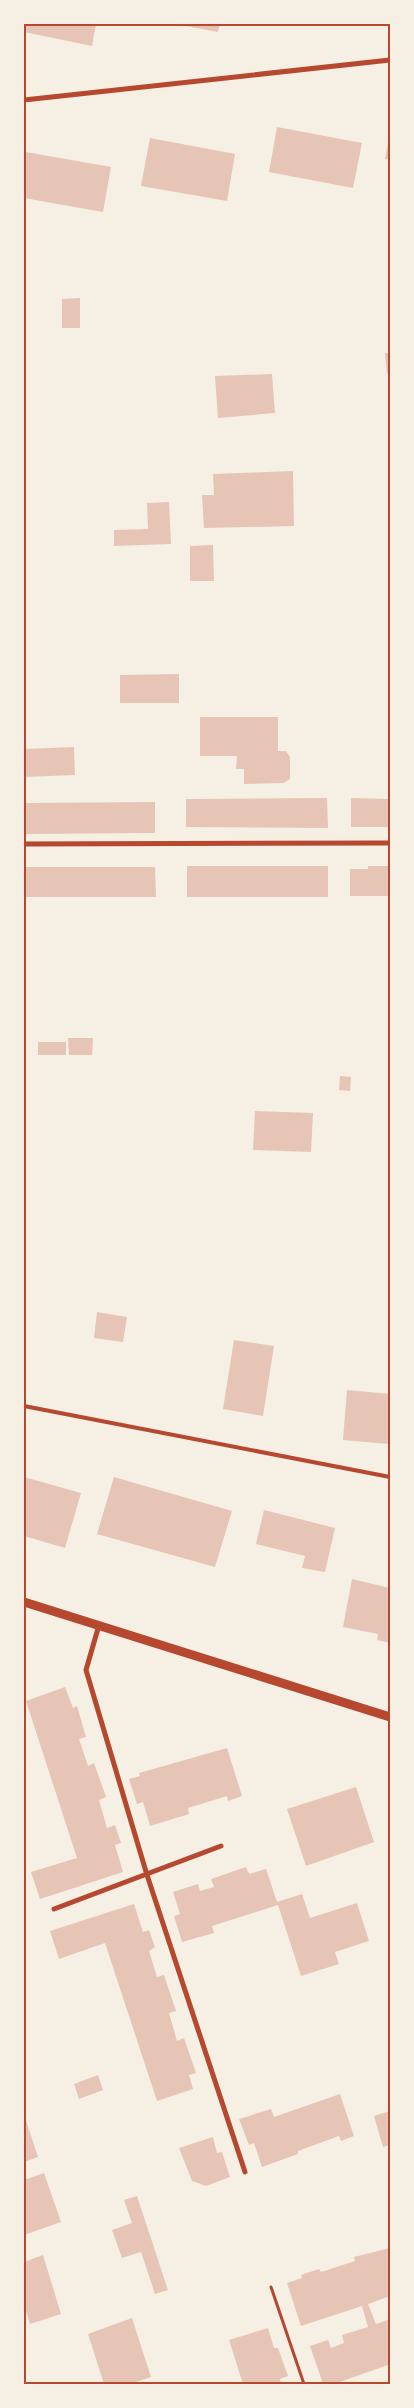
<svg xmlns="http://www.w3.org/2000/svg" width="414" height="2408" viewBox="0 0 414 2408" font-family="Helvetica,sans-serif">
<rect width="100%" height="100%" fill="#f6efe4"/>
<path fill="#e6c5b7" d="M24 24H96L92 46 24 32Z
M175 24H220L218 32Z
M277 127 362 143 353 188 269 172Z
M389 137H390V160L385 159Z
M150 138 235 154 227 201 141 186Z
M26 152 111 167 103 212 24 198Z
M80 298V328H62V299Z
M385 353H390V373L387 374Z
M272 374 275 413 218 418 215 376Z
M293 471 294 526 204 528 202 495H214L213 474Z
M169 502 171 544 114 546V530L148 529 147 503Z
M213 545 214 581H190V546Z
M179 674V703H120V675Z
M200 717H278V751H286L290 757V779L283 783 244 784V769H236L237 756H200Z
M74 747 75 775 24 777V749Z
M327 798 328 828 186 827V799Z
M351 798 390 799V827H351Z
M155 802V833L24 834V803Z
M187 866H328V897H187Z
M368 866H390V896H350V869H368Z
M24 867H155L156 897H24Z
M68 1038H93L92 1055H69Z
M38 1042H66V1055H38Z
M340 1076 351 1077 350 1091 339 1090Z
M255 1111 313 1113 311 1152 253 1150Z
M97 1312 127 1317 123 1342 94 1338Z
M234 1340 274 1346 263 1416 223 1409Z
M347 1390 390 1394V1444L343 1440Z
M24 1477 81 1493 65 1548 24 1536Z
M114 1477 232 1511 215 1567 97 1534Z
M264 1510 335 1528 325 1572 302 1568 305 1556 256 1544Z
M352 1579 390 1588V1643L377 1640 378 1634 343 1627Z
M65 1687 73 1708 77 1706 86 1737 79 1739 88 1766 94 1763 106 1797 99 1800 107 1828 115 1825 121 1843 115 1845 123 1872 40 1899 31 1872 77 1858 26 1701Z
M227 1748 242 1796 228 1801 227 1796 188 1808 189 1814 150 1826 143 1802 137 1804 129 1779 140 1776 139 1773Z
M356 1787 374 1842 306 1866 287 1809Z
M246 1867 249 1874 266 1869 277 1902 302 1894 310 1918 357 1903 369 1941 335 1952 339 1964 301 1976 278 1905 212 1926 214 1933 182 1942 174 1916 180 1914 173 1892 198 1884 200 1891 214 1887 211 1879Z
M134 1904 143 1932 149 1930 155 1947 149 1951 157 1977 164 1975 176 2011 169 2013 177 2041 184 2038 196 2073 189 2075 193 2089 157 2101 105 1943 59 1959 50 1931Z
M98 2075 103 2090 79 2099 74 2084Z
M340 2094 354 2136 341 2141 339 2136 298 2151V2154L262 2167 254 2143 249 2145 239 2119 271 2109 274 2117Z
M390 2111V2145L383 2147 374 2116Z
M24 2114 38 2157 24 2162Z
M213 2137 217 2153 222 2152 230 2177 206 2186 192 2181 179 2148Z
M44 2173 61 2222 24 2235V2180Z
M137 2196 168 2290 155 2294 141 2252 122 2258 112 2230 132 2223 124 2200Z
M390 2248V2296L368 2304 376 2324 390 2319V2369L388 2365 334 2384H323L310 2346 328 2340 331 2348 344 2343 342 2335 368 2327 362 2306 301 2326 287 2283 302 2278 301 2275 319 2269 321 2272 355 2261 354 2257Z
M43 2255 61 2314 30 2324 24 2305V2262Z
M132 2318 151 2377 130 2384H104L88 2334Z
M268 2328 274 2348H278L288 2376 280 2379 281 2384H243L229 2340Z"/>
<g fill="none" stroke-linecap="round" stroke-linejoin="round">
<path stroke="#b5482f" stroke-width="3" d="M271 2287 304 2384"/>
<path stroke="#b5482f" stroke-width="4" d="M24 1406 390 1477"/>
<path stroke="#b5482f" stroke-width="5" d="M24 100 390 60
M24 844 390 843
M99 1625 86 1670 147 1875 245 2172
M54 1909 221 1846"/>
<path stroke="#b5482f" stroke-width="9" d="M24 1602 390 1717"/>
</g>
<rect width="414" height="2408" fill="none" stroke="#f6efe4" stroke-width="50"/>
<rect x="25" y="25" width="364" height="2358" fill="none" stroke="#b5482f" stroke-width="2"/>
</svg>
